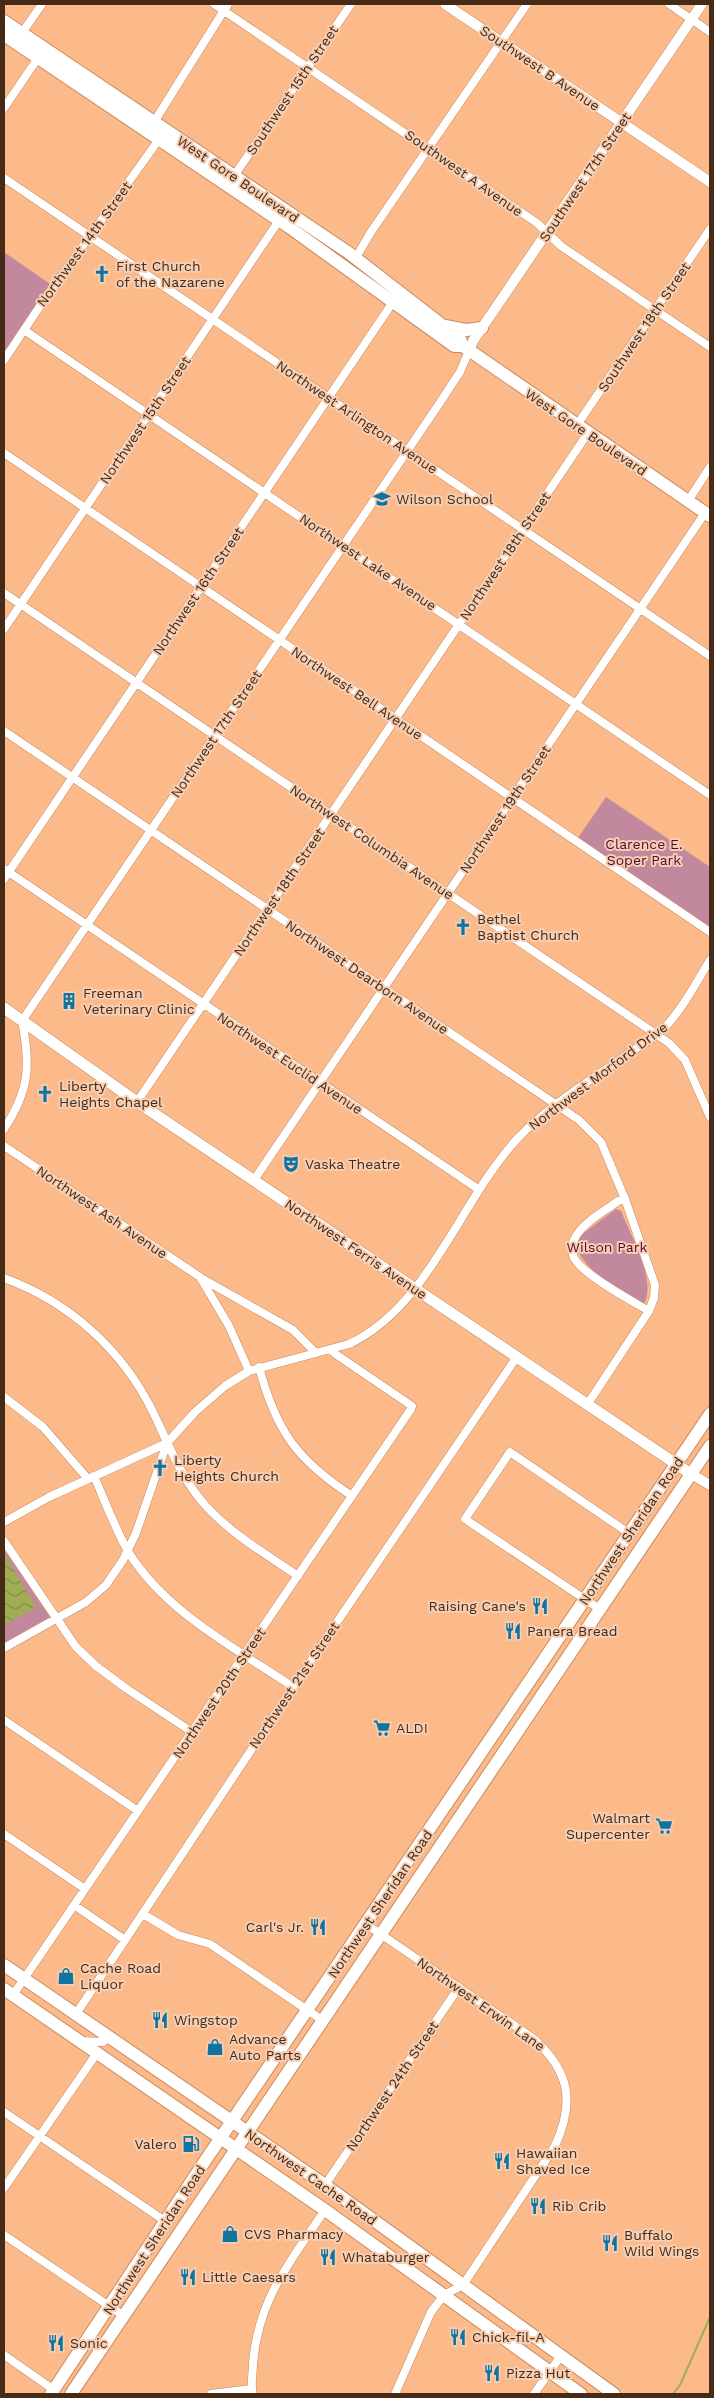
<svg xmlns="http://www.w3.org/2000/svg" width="714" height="2398" viewBox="0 0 714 2398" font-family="'Work Sans',sans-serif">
<defs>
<pattern id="water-waves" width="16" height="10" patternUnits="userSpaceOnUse" patternTransform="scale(1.25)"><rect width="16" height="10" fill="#a0ad53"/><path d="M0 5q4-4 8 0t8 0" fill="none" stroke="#848d44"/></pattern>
</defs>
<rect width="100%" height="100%" fill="#fcba8b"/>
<path fill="#c2889d" d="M4 252 50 284 4 352Z
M606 797 710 867V927L578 838Z
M616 1209 621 1211C630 1234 657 1281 644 1304 619 1289 588 1275 576 1247L581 1235Z
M4 1549 50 1617 4 1643Z"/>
<path fill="url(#water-waves)" d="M4 1554 36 1607 4 1625Z"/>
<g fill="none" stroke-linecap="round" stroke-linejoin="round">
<path stroke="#a0ad53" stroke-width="2" d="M673 2394 680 2385 710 2317"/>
<g stroke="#c98a5d" stroke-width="9">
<path id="minor" d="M214 4 537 223 561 246 710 347
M669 4 710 32
M22 33 42 4
M4 108 38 58
M154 122 228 4
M234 176 351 4
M4 178 710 656
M355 259 371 232 527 4
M24 330 710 795
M4 360 40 306 160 138
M577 425 710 229
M4 453 710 932
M688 501 710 467
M4 593 669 1043 685 1060 710 1117
M4 629 280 219
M4 731 579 1120 601 1142 625 1199 655 1285 654 1298 649 1311 587 1405
M4 869 478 1189
M4 879 393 302
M137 1102 588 433
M4 1129C29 1091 31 1066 22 1021L439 404 460 372 469 351
M4 1146 200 1277 229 1326 249 1371
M254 1180 705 513
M625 1199 618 1201C605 1211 584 1222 576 1236 572 1242 571 1251 574 1258 582 1274 632 1301 649 1311
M4 1278C69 1302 122 1349 153 1412 167 1441 179 1473 200 1499 226 1531 264 1553 298 1576
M201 1278 293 1330 316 1353
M259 1367C276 1431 297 1460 352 1496
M4 1397 43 1427 88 1479
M94 1476C105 1501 115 1529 129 1553 167 1613 235 1648 293 1687
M4 1522 49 1497 167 1443
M4 1541 76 1647 96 1666 127 1689 192 1732
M601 1610 465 1519 510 1452 630 1534
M4 1648 86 1602 106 1585 123 1560 136 1533 167 1443 195 1412 225 1386 249 1371 349 1344C429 1307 460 1200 518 1138 548 1106 590 1081 626 1055 639 1046 656 1038 666 1026 684 1007 697 981 710 960
M4 1720 138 1811
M4 1834 85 1889
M74 1905 125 1940
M143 1914 178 1935 210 1944 322 2020
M366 1924 534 2039C570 2072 575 2102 555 2146L463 2285 444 2295 431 2312 395 2394
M13 1995 411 1409 412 1406 334 1353 333 1349
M76 2014 293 1687 516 1358
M82 2041 103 2042 108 2037
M4 2112 165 2221
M325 2185 459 1987
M4 2188 97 2053
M4 2235 124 2316
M4 2355 54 2390
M211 2394 251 2389
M253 2394C250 2385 253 2374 253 2364 258 2299 290 2262 325 2210
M534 2394 560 2357"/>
</g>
<g stroke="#c98a5d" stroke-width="11">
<path id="tertiary" d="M445 4 710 182
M469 351 473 341 702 4
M691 1474 710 1485"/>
</g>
<g stroke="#c98a5d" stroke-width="12">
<path id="secondary" d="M4 1008 137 1102 691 1474"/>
</g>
<g stroke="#c98a5d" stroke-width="14">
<path id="primary" d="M4 21 349 253 460 339 463 346
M4 35 289 227 454 346H463L710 516
M445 326 466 330 482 328
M4 1965 325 2185 614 2394
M4 1989 325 2210 581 2394
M51 2394 205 2161 710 1414
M71 2394 710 1446"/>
</g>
<use href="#minor" stroke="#fff" stroke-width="8"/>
<use href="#tertiary" stroke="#fff" stroke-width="10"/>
<use href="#secondary" stroke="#fff" stroke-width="11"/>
<use href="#primary" stroke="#fff" stroke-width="12"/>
</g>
<defs>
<g id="church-bare" transform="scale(1.35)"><path d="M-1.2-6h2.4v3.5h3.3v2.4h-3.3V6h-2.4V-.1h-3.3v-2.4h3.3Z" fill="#1173a0" stroke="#f6ceb3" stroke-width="2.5" paint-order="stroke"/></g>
<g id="school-bare" transform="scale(1.35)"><path d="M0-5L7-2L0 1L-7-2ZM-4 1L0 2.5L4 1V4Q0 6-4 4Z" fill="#1173a0" stroke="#f6ceb3" stroke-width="2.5" paint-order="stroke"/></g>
<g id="building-bare" transform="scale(1.35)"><path d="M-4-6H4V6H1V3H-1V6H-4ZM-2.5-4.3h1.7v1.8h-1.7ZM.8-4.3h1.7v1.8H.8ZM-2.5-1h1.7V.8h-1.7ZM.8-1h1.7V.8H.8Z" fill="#1173a0" stroke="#f6ceb3" stroke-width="2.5" paint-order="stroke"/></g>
<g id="theatre-bare" transform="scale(1.35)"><path d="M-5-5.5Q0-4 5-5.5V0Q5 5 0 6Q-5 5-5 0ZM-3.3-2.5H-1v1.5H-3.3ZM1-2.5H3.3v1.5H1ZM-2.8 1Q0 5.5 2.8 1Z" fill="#1173a0" stroke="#f6ceb3" stroke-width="2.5" paint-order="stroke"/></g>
<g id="restaurant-bare" transform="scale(1.35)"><path d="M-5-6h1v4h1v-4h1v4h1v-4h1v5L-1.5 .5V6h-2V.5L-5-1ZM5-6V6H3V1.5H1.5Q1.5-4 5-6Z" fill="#1173a0" stroke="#f6ceb3" stroke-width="2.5" paint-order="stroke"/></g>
<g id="supermarket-bare" transform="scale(1.35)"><path d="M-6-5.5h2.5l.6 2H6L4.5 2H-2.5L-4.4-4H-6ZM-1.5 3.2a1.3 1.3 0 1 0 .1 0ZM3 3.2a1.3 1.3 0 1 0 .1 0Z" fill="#1173a0" stroke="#f6ceb3" stroke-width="2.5" paint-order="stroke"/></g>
<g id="shop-bare" transform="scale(1.35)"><path d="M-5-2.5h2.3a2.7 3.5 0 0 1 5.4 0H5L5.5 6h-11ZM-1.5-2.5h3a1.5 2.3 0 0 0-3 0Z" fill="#1173a0" stroke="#f6ceb3" stroke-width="2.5" paint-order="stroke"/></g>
<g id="fuel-bare" transform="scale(1.35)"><path d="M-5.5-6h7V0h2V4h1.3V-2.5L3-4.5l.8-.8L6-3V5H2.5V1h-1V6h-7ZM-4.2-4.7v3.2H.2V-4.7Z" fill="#1173a0" stroke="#f6ceb3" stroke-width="2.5" paint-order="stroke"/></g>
</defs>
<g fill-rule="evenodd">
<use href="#church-bare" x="102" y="274"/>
<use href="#school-bare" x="382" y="499"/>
<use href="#church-bare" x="463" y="927"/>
<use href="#building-bare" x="69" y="1001"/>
<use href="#church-bare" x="45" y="1094"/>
<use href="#theatre-bare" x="291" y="1164"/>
<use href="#church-bare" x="160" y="1468"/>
<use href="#restaurant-bare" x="540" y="1606"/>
<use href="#restaurant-bare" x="513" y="1631"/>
<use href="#supermarket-bare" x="382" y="1728"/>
<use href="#supermarket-bare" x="664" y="1826"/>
<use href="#restaurant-bare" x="318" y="1927"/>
<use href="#shop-bare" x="66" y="1976"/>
<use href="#restaurant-bare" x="160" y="2020"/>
<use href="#shop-bare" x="215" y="2047"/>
<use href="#fuel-bare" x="191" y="2144"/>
<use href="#restaurant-bare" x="502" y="2161"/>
<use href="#restaurant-bare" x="538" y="2206"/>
<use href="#shop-bare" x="230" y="2234"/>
<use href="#restaurant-bare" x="610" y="2243"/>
<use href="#restaurant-bare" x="328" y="2257"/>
<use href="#restaurant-bare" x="188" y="2277"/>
<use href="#restaurant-bare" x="458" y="2337"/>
<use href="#restaurant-bare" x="56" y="2343"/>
<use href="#restaurant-bare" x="492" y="2373"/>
</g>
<g text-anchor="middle" stroke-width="4" stroke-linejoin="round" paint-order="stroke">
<g font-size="14" fill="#442a17" stroke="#f6ceb3">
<text transform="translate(540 68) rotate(34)" y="5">Southwest B Avenue</text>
<text transform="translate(292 90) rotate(-56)" y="5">Southwest 15th Street</text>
<text transform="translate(464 173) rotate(35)" y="5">Southwest A Avenue</text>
<text transform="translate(585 177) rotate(-56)" y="5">Southwest 17th Street</text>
<text transform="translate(238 179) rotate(34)" y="5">West Gore Boulevard</text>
<text transform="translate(84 244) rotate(-54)" y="5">Northwest 14th Street</text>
<text transform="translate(644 327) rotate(-56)" y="5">Southwest 18th Street</text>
<text transform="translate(357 417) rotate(34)" y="5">Northwest Arlington Avenue</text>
<text transform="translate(145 420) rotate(-56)" y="5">Northwest 15th Street</text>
<text transform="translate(586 432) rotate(34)" y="5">West Gore Boulevard</text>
<text transform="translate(505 556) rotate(-56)" y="5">Northwest 18th Street</text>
<text transform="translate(368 562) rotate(34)" y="5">Northwest Lake Avenue</text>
<text transform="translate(198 591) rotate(-56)" y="5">Northwest 16th Street</text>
<text transform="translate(357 693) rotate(34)" y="5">Northwest Bell Avenue</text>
<text transform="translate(216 734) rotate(-56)" y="5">Northwest 17th Street</text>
<text transform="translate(505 809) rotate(-56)" y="5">Northwest 19th Street</text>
<text transform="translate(372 842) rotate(34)" y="5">Northwest Columbia Avenue</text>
<text transform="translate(279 892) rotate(-56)" y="5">Northwest 18th Street</text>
<text transform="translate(367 977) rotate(34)" y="5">Northwest Dearborn Avenue</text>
<text transform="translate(290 1063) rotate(34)" y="5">Northwest Euclid Avenue</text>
<text transform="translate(598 1076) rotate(-37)" y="5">Northwest Morford Drive</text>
<text transform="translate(102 1212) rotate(34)" y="5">Northwest Ash Avenue</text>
<text transform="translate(356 1249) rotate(34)" y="5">Northwest Ferris Avenue</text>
<text transform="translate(631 1531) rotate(-56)" y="5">Northwest Sheridan Road</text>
<text transform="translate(294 1685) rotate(-56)" y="5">Northwest 21st Street</text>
<text transform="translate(219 1693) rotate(-56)" y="5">Northwest 20th Street</text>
<text transform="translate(380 1904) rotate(-56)" y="5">Northwest Sheridan Road</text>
<text transform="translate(481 2004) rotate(35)" y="5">Northwest Erwin Lane</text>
<text transform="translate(392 2086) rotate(-56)" y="5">Northwest 24th Street</text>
<text transform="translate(311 2177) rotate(35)" y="5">Northwest Cache Road</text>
<text transform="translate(154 2240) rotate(-57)" y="5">Northwest Sheridan Road</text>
</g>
<g font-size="14" fill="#442a17" stroke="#f6ceb3" text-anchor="start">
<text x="116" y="271">First Church<tspan x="116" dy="16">of the Nazarene</tspan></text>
<text x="396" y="504">Wilson School</text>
<text x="477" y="924">Bethel<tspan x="477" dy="16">Baptist Church</tspan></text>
<text x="83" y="998">Freeman<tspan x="83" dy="16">Veterinary Clinic</tspan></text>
<text x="59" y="1091">Liberty<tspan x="59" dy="16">Heights Chapel</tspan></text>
<text x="305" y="1169">Vaska Theatre</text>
<text x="174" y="1465">Liberty<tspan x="174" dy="16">Heights Church</tspan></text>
<text x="526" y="1611" text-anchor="end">Raising Cane's</text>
<text x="527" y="1636">Panera Bread</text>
<text x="396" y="1733">ALDI</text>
<text x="650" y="1823" text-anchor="end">Walmart<tspan x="650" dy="16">Supercenter</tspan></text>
<text x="304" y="1932" text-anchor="end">Carl's Jr.</text>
<text x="80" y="1973">Cache Road<tspan x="80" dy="16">Liquor</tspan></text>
<text x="174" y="2025">Wingstop</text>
<text x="229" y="2044">Advance<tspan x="229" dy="16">Auto Parts</tspan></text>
<text x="177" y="2149" text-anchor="end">Valero</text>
<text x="516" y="2158">Hawaiian<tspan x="516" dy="16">Shaved Ice</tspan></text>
<text x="552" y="2211">Rib Crib</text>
<text x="244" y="2239">CVS Pharmacy</text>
<text x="624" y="2240">Buffalo<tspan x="624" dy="16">Wild Wings</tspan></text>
<text x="342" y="2262">Whataburger</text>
<text x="202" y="2282">Little Caesars</text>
<text x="472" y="2342">Chick-fil-A</text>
<text x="70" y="2348">Sonic</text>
<text x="506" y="2378">Pizza Hut</text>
</g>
<g font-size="14" fill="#590731" stroke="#f6ceb3">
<text x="644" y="849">Clarence E.<tspan x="644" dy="16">Soper Park</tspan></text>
<text x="607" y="1252">Wilson Park</text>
</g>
</g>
<rect width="714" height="2398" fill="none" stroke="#442a17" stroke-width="10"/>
</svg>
